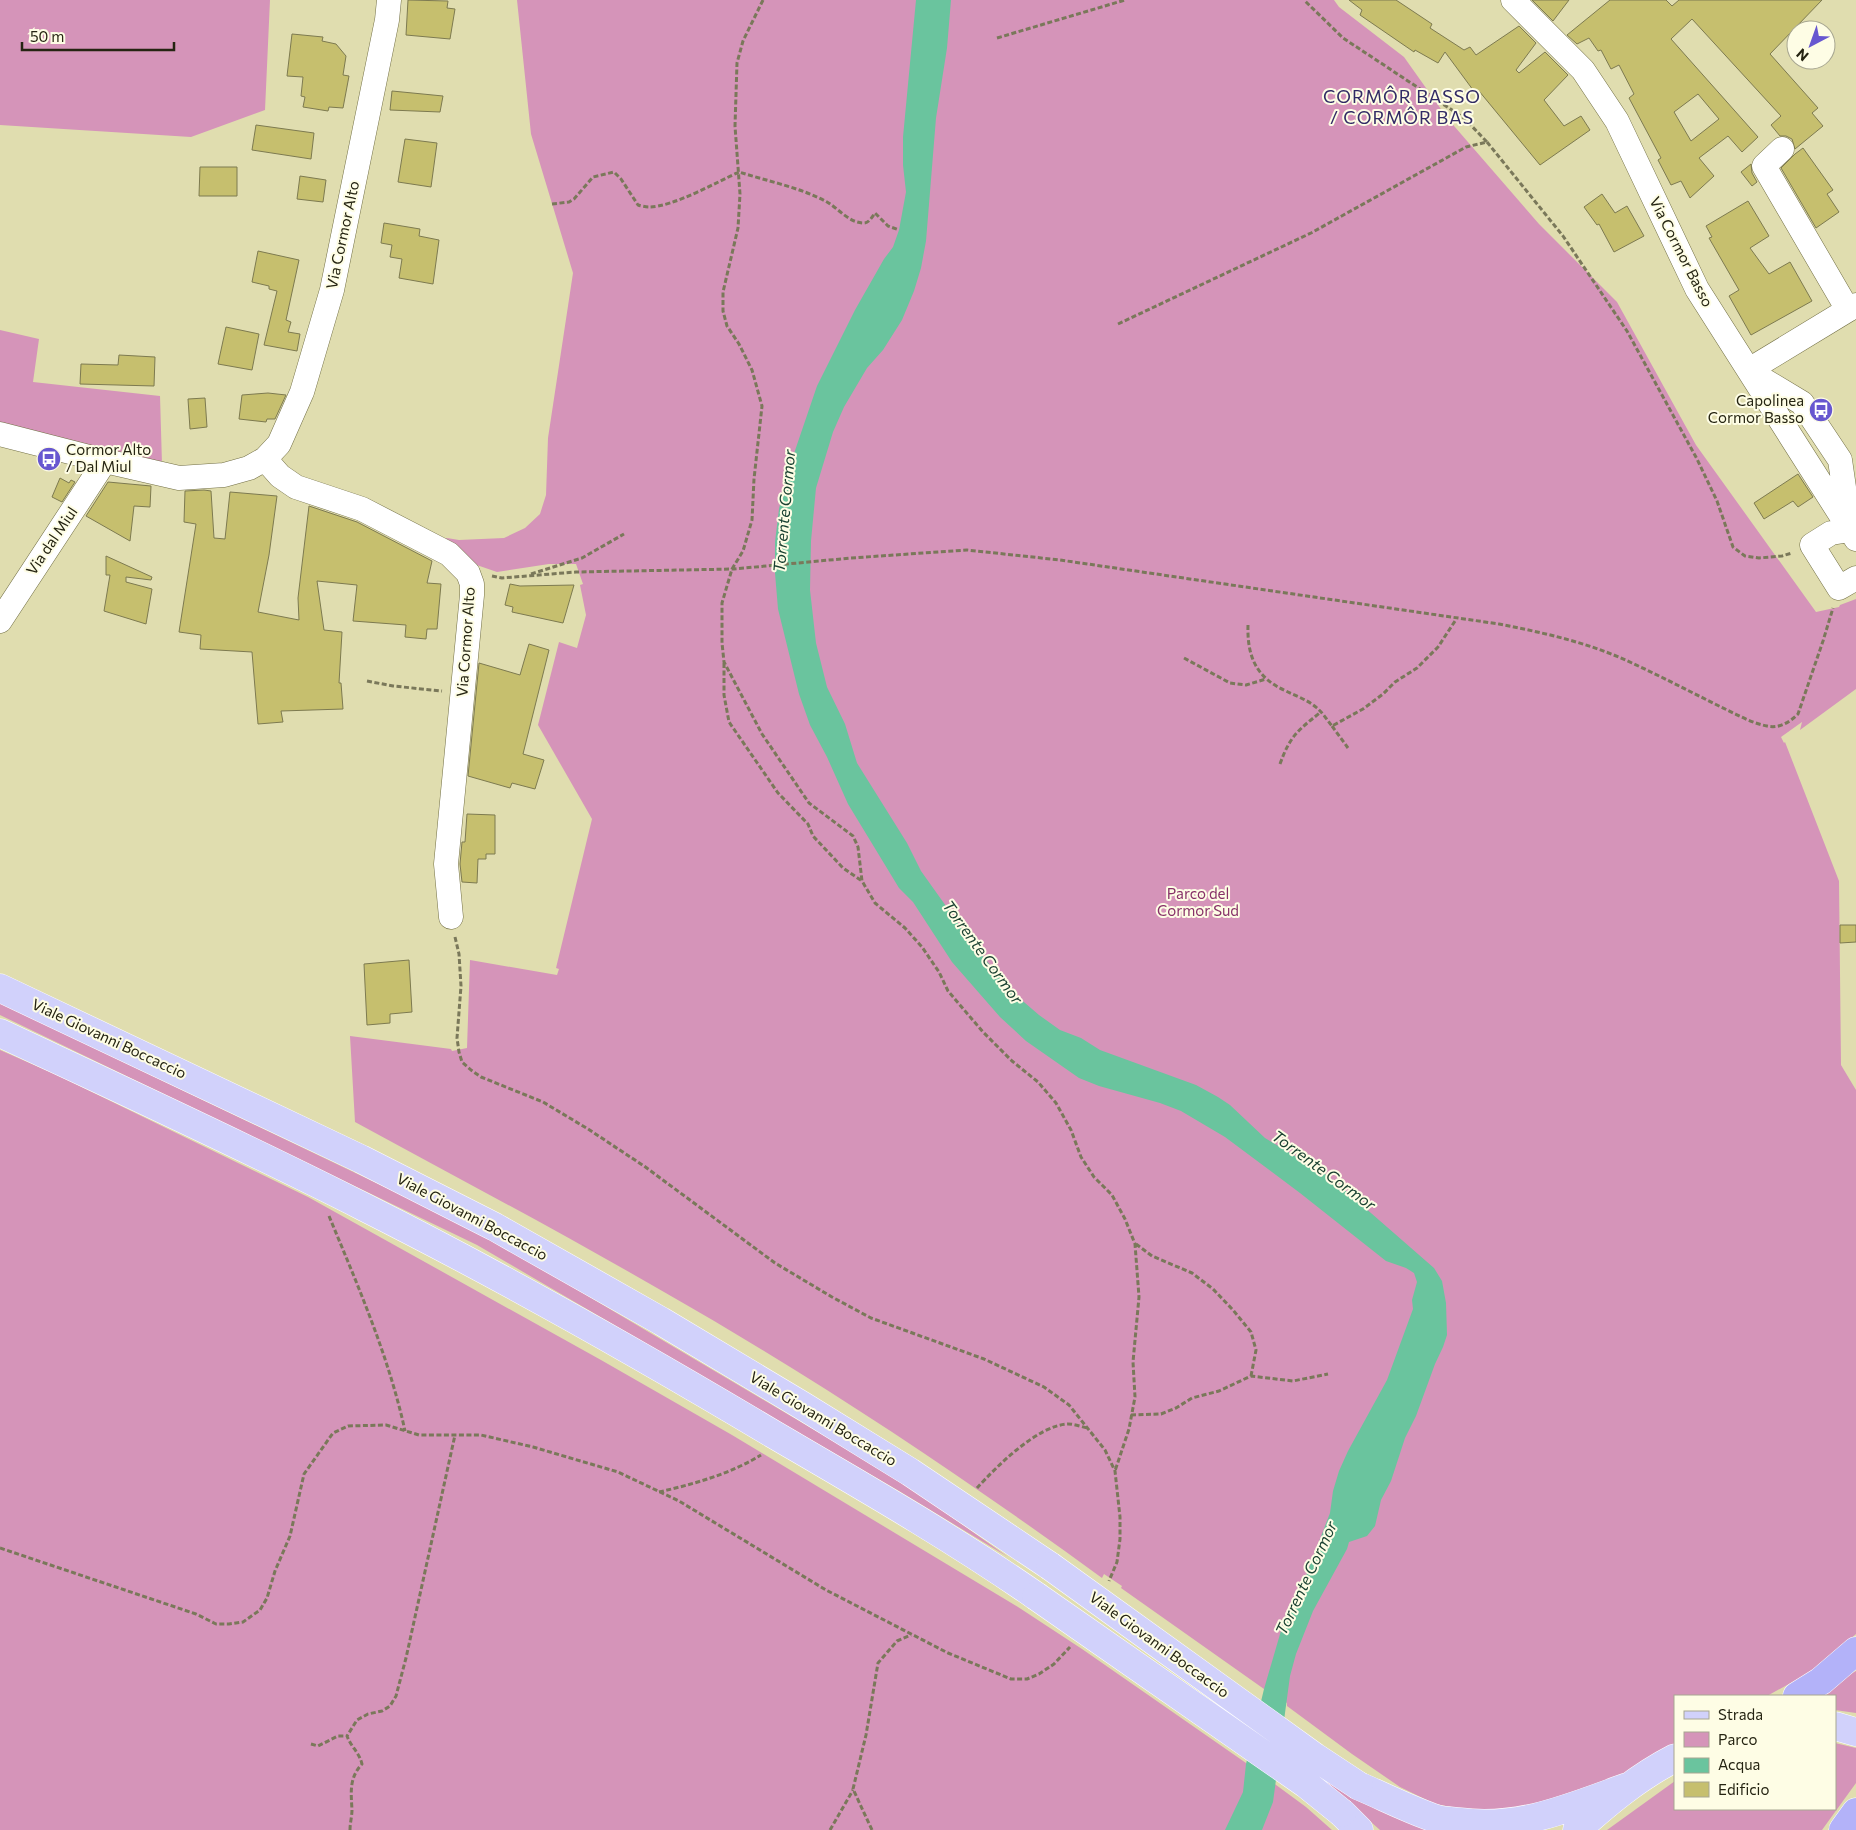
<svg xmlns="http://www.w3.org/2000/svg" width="1856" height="1830" viewBox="0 0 1856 1830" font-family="Commissioner,sans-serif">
<rect width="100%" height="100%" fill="#e0ddaf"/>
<path fill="#d594b9" d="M0 0H270L265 110 191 137 0 125Z
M517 0H1334L1339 7 1404 57 1448 119 1539 224 1617 302 1696 445 1816 612 1839 607 1840 605 1856 599V689L1800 730 1802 722 1781 737 1784 743 1785 742 1839 881 1841 1065 1856 1090V1634L1816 1669 1767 1696H1675V1746L1597 1788 1506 1811H1473L1435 1804 1400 1787 1352 1754 1287 1706V1703L1265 1688 1264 1689 1121 1588 1122 1586 1104 1574 1102 1578C961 1475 815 1378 664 1292 562 1233 458 1178 355 1122L350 1036 451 1049 452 1051 467 1048 470 960 557 975 559 969 556 968 592 819 538 725 559 642 577 648 586 615 580 585 583 584 576 564H549L497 572 468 562 436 542 447 538 459 540 504 538 525 528 540 514 546 495 548 438 573 273 531 134Z
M0 330 39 339 33 382 160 396 162 464 0 427Z
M0 1003 483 1234 904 1483 1008 1557 899 1491 477 1245 0 1015Z
M0 1050 59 1076 308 1197 601 1360 732 1435 1018 1607 1082 1649 1246 1763 1306 1807 1332 1830H0Z
M1856 1671V1713L1835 1710V1696H1819V1692Z
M1835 1743 1856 1748V1783L1822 1830H1607L1675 1781V1809H1835Z
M1308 1766 1389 1815 1429 1830H1380Z"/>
<path fill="#6ac49e" d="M916 0H951L947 48 936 118 926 241 921 268 914 291 902 320 883 350 867 368 844 407 833 432 816 488 811 541 810 590 816 643 827 687 845 724 857 763 907 843 921 871 973 944 1010 990 1039 1015 1060 1030 1081 1038 1100 1050 1196 1085 1218 1097 1230 1105 1265 1138 1325 1174 1340 1186 1434 1268 1442 1281 1446 1303 1447 1335 1443 1347 1435 1364 1416 1416 1405 1438 1391 1481 1381 1500 1375 1526 1367 1536 1349 1542 1347 1549 1313 1611 1296 1654 1290 1676 1273 1802 1262 1830H1225L1243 1792 1246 1764 1264 1689 1285 1617 1304 1581 1330 1513 1333 1491 1339 1471 1348 1451 1387 1380 1413 1309 1412 1300 1417 1282 1414 1273 1406 1268 1386 1261 1300 1193 1225 1137 1181 1111 1160 1103 1099 1086 1079 1078 1026 1041 1000 1017 952 962 913 902 899 888 848 804 827 757 810 725 799 694 778 609 775 573V542L779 509 787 474 817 386 855 310 884 259 893 247 899 230 906 192 903 165V137Z"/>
<path fill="#c6bf6e" stroke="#7d7a50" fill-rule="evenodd" d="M408 0 448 1 447 8 455 9 450 39 406 35Z
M1349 0H1396L1432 24 1430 28 1464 50 1470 47 1476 55 1519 26 1536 43 1516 70 1519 73 1545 52 1568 75 1544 100 1564 126 1581 116 1590 130 1540 165 1479 91 1476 94 1445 52 1438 63 1415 50 1414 52 1360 15 1362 10Z
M1532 0H1569L1553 21Z
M1610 0H1666L1672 6 1679 0H1822L1770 54 1818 108 1812 113 1823 126 1795 149 1792 139 1786 136H1780L1771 125 1781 116 1692 19 1671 39 1758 137 1742 152 1728 136 1699 158 1714 176 1690 198 1681 181 1671 185 1658 160 1661 158 1629 98 1634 94 1619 65 1611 69 1601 50 1598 51 1589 38 1577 44 1567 35ZM1698 94 1719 119 1691 141 1674 112Z
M292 34 323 37 322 41 336 44 346 56 343 75 349 76 343 108 329 107 328 111 303 107 305 97 301 96 303 77 287 76Z
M392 91 443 96 440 112 390 110Z
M256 125 314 133 311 159 252 150Z
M405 139 437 143 431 187 398 182Z
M1803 148 1833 190 1827 194 1839 212 1816 228 1781 168 1795 154Z
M1751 164 1752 173 1757 182 1752 186 1741 172Z
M200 167H237V196H199Z
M300 176 326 180 323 202 297 199Z
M1602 194 1615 213 1627 206 1644 236 1614 252 1599 224 1597 225 1584 207Z
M1748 201 1769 236 1750 248 1769 274 1790 262 1812 301 1751 335 1729 296 1739 290 1709 238 1712 237 1706 226Z
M384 223 420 229 419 236 439 240 433 284 399 278 402 259 390 257 392 245 381 243Z
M258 251 299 260 286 320 291 322 288 332 300 334 297 351 264 345 277 291 269 289V286L252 282Z
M226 327 259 334 252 370 218 364Z
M119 355 155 357 154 386 80 384 81 364 118 365Z
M268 393 286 395 275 419H267L266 422 239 419 242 395Z
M205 398 207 427 190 429 188 399Z
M1798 474 1813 497 1798 507 1793 501 1764 519 1754 503Z
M60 478 69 483 71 480 75 482 62 502 52 497Z
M108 482 151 486 150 507 134 506 130 541 86 516Z
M204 490 211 491 214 538 225 539 230 492 277 496 269 555 258 612 299 620 298 598 309 506 357 522 432 561 427 583 441 584 437 629H427L426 639 405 637 406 625 353 621 357 585 317 581 324 630 342 632 339 683H341L343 709 281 711 283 722 258 724 252 652 200 649 201 635 179 632 196 524 184 522 185 491Z
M106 556 152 577 151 580 126 577V582L152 589 146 624 104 611 110 575H106Z
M510 584 520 586 574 585 563 623 512 612 513 607 505 605Z
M529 644 549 650 523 754 544 760 535 789 512 783 510 788 468 776 479 663 520 675Z
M467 814 495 815V854H486V859H478L477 883 462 882 460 864 462 842H465Z
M1840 925H1856V942L1840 943Z
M409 960 412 1012 390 1014V1023L367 1025 364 964Z"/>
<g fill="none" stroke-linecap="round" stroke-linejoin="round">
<g stroke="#726f45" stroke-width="25">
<path id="minor" d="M1513 0 1583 70 1617 121 1697 289 1856 539
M1782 149 1764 166 1848 310
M1749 370 1856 305
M1752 373 1802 403 1840 460 1849 522
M0 434 105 461 179 478 224 475 249 468 265 459 279 444 302 392 332 290 387 20 389 0
M265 459 280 476 296 487 362 509 449 554 468 573 472 584V595L446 864 451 917
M1856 527 1850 530 1831 533 1812 545 1839 588 1856 578
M0 621 105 461"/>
</g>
<g stroke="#fff" stroke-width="29">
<path id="major" d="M0 988 361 1159 495 1227 661 1321 803 1406 910 1472 1050 1566
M0 1033C122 1090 244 1146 364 1207 503 1277 639 1354 773 1434 862 1486 951 1537 1036 1596
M1835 1726 1856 1732
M1359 1786C1385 1797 1410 1810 1437 1819 1444 1821 1452 1821 1460 1822 1520 1830 1571 1807 1627 1787
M1342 1813 1359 1830
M1577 1830C1607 1803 1638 1777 1675 1758"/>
</g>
<g stroke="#fff" stroke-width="29">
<path id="highway" d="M1797 1696 1821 1681 1856 1651
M1843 1830 1856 1812"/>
</g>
<path stroke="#7a785a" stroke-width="3" stroke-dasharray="5 2.5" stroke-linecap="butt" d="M763 0 743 41 737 63 735 126 740 194 738 228 723 292V311L727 326 739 344 752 370 762 406 754 479 752 520 743 551 732 569 722 603V643L724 662 762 734 809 803 853 836 858 847 862 881 875 903 905 928 922 947 939 972 948 991 983 1032 1012 1061 1038 1082 1056 1103 1071 1130 1081 1157 1094 1177 1112 1195 1125 1219 1135 1244 1139 1297 1133 1362 1135 1397 1129 1429 1115 1471
M997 38 1125 0
M1487 142 1563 236 1627 331 1697 459 1717 501 1733 547 1745 556 1759 558 1782 556 1792 553
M552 204 569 202 574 199 593 177 614 172 621 179 638 205C641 206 646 207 649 207 673 207 717 182 739 172 767 181 802 188 827 202 839 209 849 223 864 223 869 223 872 217 875 213L888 226 899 230
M1118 324 1311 233 1466 147 1487 142 1464 118 1343 38 1304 0
M531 574 582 558 624 534
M492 576 502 578 576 572 734 569 851 558 967 550 1060 560 1499 624C1545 633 1590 643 1632 663 1662 677 1691 692 1721 707 1736 714 1751 723 1767 726 1779 729 1790 722 1798 714L1823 641 1833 608
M1248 625C1247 656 1256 678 1286 691 1296 696 1308 700 1317 708 1323 713 1327 720 1332 726L1363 709 1383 694 1395 682 1417 668 1438 647 1457 618
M1184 658 1230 683 1246 685 1266 679
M724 663V695L729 722 778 793 808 824 813 836 843 868 862 881
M367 681 393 686 442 691
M1332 726 1348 748
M1280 764C1290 736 1298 730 1321 712
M455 937 459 954 461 986 457 1038 459 1052 462 1062 471 1070 481 1077 543 1102 588 1129 644 1166 775 1263 832 1297 871 1318 984 1359 1044 1387 1069 1405 1105 1450 1115 1471 1120 1517V1539L1117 1562 1109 1581
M329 1216C358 1286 389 1357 405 1431
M1136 1244 1152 1256 1192 1273 1213 1289 1233 1310 1251 1332 1256 1350 1251 1376
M1131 1415 1161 1414 1176 1408 1192 1398 1219 1391 1251 1376 1293 1381 1328 1374
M977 1488C997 1466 1038 1425 1068 1424 1074 1424 1082 1427 1088 1428
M659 1492C694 1484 730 1474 761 1455
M0 1548 196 1614 216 1624H229L243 1622 260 1610 267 1598 275 1571 290 1536 304 1474 333 1433 348 1426 386 1425 419 1435H481L533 1447 618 1472 679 1501 826 1590 948 1653 1011 1679H1027L1039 1674 1054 1664 1070 1647
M311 1744 318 1746 338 1736H347
M350 1830C350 1823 352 1816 352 1810 351 1792 349 1778 362 1764 359 1752 351 1747 347 1736L357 1720 368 1714 382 1711 390 1706 396 1696 406 1658 455 1435
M830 1830 853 1790
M872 1830 853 1789 866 1735 878 1663 897 1641 911 1635"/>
<use href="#minor" stroke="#fff" stroke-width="24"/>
<use href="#major" stroke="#d1d1fb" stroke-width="28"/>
<use href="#highway" stroke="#b3b2f9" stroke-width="28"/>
<g stroke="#fff" stroke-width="29" stroke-linecap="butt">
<path id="major-bridge" d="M1050 1566 1315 1757 1359 1786
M1036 1596 1306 1784 1342 1813"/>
</g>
<use href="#major-bridge" stroke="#d1d1fb" stroke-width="28"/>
</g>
<defs>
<g id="bus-disc" transform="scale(1.25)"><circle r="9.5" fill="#6757d0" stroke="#fefde5"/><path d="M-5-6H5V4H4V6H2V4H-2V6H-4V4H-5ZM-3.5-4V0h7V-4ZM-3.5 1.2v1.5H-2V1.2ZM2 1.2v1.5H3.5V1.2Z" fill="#fff"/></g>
</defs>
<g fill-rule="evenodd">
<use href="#bus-disc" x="1821" y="410"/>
<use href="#bus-disc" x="49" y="459"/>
</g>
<g text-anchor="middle" stroke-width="4" stroke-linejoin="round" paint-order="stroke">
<g font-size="15" fill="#252412" stroke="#fefde5">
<text transform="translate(343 235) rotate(-78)" y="5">Via Cormor Alto</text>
<text transform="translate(1681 252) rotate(63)" y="5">Via Cormor Basso</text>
<text transform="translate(52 541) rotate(-56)" y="5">Via dal Miul</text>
<text transform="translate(466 642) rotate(-86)" y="5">Via Cormor Alto</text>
<text transform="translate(109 1039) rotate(25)" y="5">Viale Giovanni Boccaccio</text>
<text transform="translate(472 1217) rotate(28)" y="5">Viale Giovanni Boccaccio</text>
<text transform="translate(823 1419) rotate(31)" y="5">Viale Giovanni Boccaccio</text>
<text transform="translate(1159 1645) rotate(36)" y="5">Viale Giovanni Boccaccio</text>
</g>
<g font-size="15" fill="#252412" stroke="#fefde5" text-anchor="end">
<text x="1804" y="406">Capolinea<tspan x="1804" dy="17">Cormor Basso</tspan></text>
<text x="66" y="455" text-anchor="start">Cormor Alto<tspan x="66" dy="17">/ Dal Miul</tspan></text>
</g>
<g font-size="15" fill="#873168" stroke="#fefde5">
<text x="1198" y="899">Parco del<tspan x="1198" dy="17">Cormor Sud</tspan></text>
</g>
<g font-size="16" font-style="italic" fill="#173f2f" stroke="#fefde5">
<text transform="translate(784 511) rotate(-85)" y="6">Torrente Cormor</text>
<text transform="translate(983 952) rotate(54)" y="6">Torrente Cormor</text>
<text transform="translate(1324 1170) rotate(36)" y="6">Torrente Cormor</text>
<text transform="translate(1306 1578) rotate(-65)" y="6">Torrente Cormor</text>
</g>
<g font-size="18" letter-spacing="1" fill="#312a65" stroke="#fefde5">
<text x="1402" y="103">CORMÔR BASSO<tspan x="1402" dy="21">/ CORMÔR BAS</tspan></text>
</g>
</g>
<rect x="1674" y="1695" width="162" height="115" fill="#fefde5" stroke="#a7a691"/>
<rect x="1684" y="1711" width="25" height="8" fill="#d1d1fb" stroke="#a7a691"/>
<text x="1718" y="1720" font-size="15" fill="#252412">Strada</text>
<rect x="1684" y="1732" width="25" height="15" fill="#d594b9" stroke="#a7a691"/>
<text x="1718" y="1745" font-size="15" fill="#252412">Parco</text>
<rect x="1684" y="1758" width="25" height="15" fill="#6ac49e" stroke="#a7a691"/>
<text x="1718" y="1770" font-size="15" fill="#252412">Acqua</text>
<rect x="1684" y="1782" width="25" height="15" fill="#c6bf6e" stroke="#a7a691"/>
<text x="1718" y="1795" font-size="15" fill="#252412">Edificio</text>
<g transform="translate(1811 45) rotate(221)"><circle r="24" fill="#fefde5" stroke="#a7a691"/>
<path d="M0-4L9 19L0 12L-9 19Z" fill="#6757d0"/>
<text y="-8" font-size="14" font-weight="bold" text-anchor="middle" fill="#252412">N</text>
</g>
<path d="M22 42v8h152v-8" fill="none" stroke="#252412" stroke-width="2.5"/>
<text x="30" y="42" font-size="15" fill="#252412" stroke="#fefde5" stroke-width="4" paint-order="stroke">50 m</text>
</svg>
